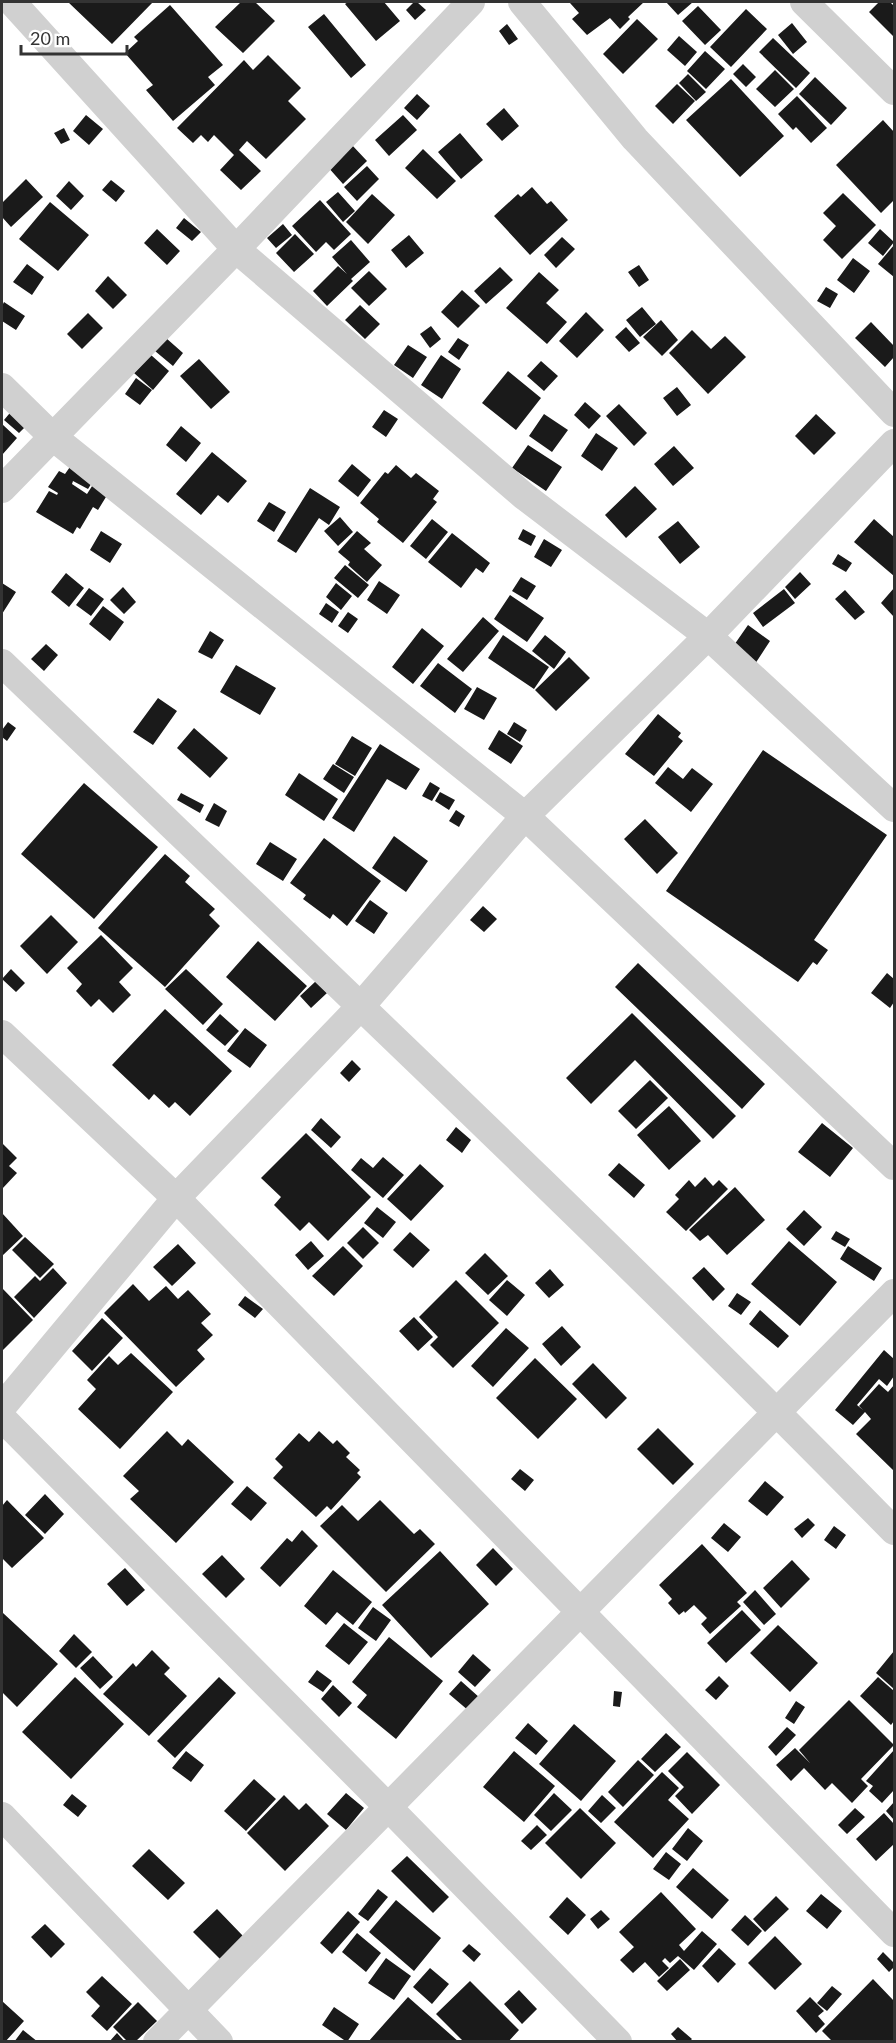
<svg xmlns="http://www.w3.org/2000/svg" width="896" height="2043" viewBox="0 0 896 2043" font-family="Lato,sans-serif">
<rect width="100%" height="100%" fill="#fff"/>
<path fill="#1a1a1a" d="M68 2H153L112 44Z
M241 2H255L275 21 243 53 215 27Z
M348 2H384L400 21 376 41 345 4Z
M414 2H417L426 10 415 20 406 10Z
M572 2H644L628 17 630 19 620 29 610 18 587 35 572 19 579 13 570 3Z
M666 2H693L678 15Z
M879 2H890L894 6V37L869 12Z
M170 5 223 65 208 77 215 85 173 121 146 90 153 85 125 53 138 41 134 37Z
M698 6 721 30 705 45 682 21Z
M746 9 767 29 731 67 710 47Z
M324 14 366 65 351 78 308 27Z
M637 19 658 39 623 74 603 54Z
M792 23 807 42 793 54 778 35Z
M507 24 518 39 509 45 499 31Z
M679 36 697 52 685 66 667 50Z
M773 38 810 73 796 88 759 52Z
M705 51 725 69 706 89 687 71Z
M268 55 301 88 288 101 306 119 266 159 247 141 239 150 261 171 241 190 220 170 234 155 214 135 208 142 201 135 193 143 177 128 244 60 253 70Z
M743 64 756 77 746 87 733 74Z
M775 70 794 89 775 107 756 89Z
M688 74 706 92 696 101 679 83Z
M815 77 847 108 831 125 799 94Z
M731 79 784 136 740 177 686 120Z
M677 84 695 101 673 124 655 106Z
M417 94 430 106 417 120 404 108Z
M797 96 827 128 811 143 796 127 793 130 778 114Z
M504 108 519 126 502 141 486 124Z
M86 115 103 129 89 145 73 131Z
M403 115 417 130 389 156 375 140Z
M883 120 894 132V200L881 213 836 165Z
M64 128 70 140 61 144 54 133Z
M460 133 483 160 461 179 438 152Z
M351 144 367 161 343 184 327 166Z
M423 149 456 181 437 199 405 168Z
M367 166 379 179 357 201 344 187Z
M26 179 43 197 11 227 2 217V203Z
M111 180 125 191 116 202 102 190Z
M69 181 84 196 71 210 56 196Z
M532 187 547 204 551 201 568 220 530 255 494 216 518 194 521 197Z
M338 192 355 211 343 222 326 202Z
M843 193 876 225 842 259 823 240 836 226 823 213Z
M372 194 395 215 368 244 346 222Z
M320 200 351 234 334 250 326 242 316 252 292 226Z
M50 202 89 235 58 271 19 239Z
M184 218 201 232 192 241 176 228Z
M283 224 292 235 276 248 267 238Z
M157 229 180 251 167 265 144 243Z
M880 229 894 242 883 256 868 243Z
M295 234 314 254 294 272 276 253Z
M409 235 424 253 406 268 391 250Z
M562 237 575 249 556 268 544 255Z
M351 240 370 262 351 279 353 281 327 306 313 291 338 266 347 274 332 257Z
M894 245V277L878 264Z
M853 258 870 271 854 293 837 280Z
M27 264 44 277 32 295 13 282Z
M639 265 649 280 639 287 628 272Z
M500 267 513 280 486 304 474 291Z
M369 271 387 289 369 306 351 288Z
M539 272 559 290 546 303 567 322 547 344 506 308Z
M108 276 127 295 113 309 95 291Z
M826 287 838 294 830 308 817 301Z
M462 290 480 306 458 328 441 312Z
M4 302 25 316 16 330 2 321V306Z
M360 305 380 324 365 339 345 320Z
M642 307 656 324 640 337 626 320Z
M586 312 604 330 577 358 559 341Z
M88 313 103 328 82 349 67 334Z
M661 320 678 340 662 356 643 337Z
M871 322 894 346V357L885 367 855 338Z
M431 326 441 339 430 348 420 334Z
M626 327 640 343 629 352 615 337Z
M692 330 711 349 725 336 746 357 708 394 669 353Z
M166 338 183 353 173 366 155 351Z
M458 338 469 345 459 360 448 352Z
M408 345 427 357 413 378 394 365Z
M151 355 169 371 153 390 134 373Z
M441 355 461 369 442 399 421 385Z
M199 359 230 392 211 409 180 376Z
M541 361 558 376 544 391 527 376Z
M508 371 541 398 516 430 482 403Z
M136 378 152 390 140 405 125 394Z
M677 387 691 405 677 416 663 398Z
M585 402 601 416 589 429 574 415Z
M619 404 647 433 634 446 606 416Z
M14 408 30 422 19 433 4 420Z
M384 410 398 419 386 437 372 427Z
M544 414 568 430 552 452 529 436Z
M816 414 836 433 814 455 795 436Z
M2 424 17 438 2 455Z
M181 426 201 443 186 462 166 445Z
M596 433 618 448 602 471 581 456Z
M528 445 562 467 546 491 512 468Z
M674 446 694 468 673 486 654 464Z
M212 452 247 481 228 503 218 495 201 515 176 494Z
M72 464 95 478 88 489 73 481 72 484 87 494 94 483 109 492 98 510 93 507 80 529 77 527 73 534 36 512 49 491 57 495 58 493 48 487 59 471 65 474Z
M352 464 371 480 358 497 338 481Z
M396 465 411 478 416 473 439 491 433 499 437 502 403 543 377 522 379 519 360 503 385 472 388 474Z
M635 486 657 509 626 538 605 515Z
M310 488 340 507 329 525 319 518 296 553 277 541Z
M269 502 286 512 274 532 257 521Z
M340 517 353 532 338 546 324 531Z
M432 519 448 532 426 559 410 546Z
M874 519 894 537V576L854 542Z
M678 521 700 547 680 564 658 537Z
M523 529 536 536 531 546 518 539Z
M101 531 122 544 110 563 90 550Z
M357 531 371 543 364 549 382 565 367 582 348 565 350 562 338 552Z
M452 533 490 563 483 573 476 568 461 588 428 562Z
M544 539 562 550 551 567 534 557Z
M838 554 852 563 846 572 832 564Z
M345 565 369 585 358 598 334 578Z
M800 572 811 584 795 599 785 587Z
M66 573 84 588 69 607 51 592Z
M521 577 536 586 527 600 512 591Z
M379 581 400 595 387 614 367 600Z
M2 583 16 592 2 614Z
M336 583 352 596 341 610 326 597Z
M123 587 136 602 124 614 110 600Z
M89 588 104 599 91 616 76 605Z
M894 588V617L881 603Z
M784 589 795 603 763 627 753 613Z
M845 590 865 612 855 620 835 599Z
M510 595 544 618 527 642 494 619Z
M326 603 339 612 332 623 319 614Z
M103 606 124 622 110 641 89 624Z
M348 612 358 619 348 633 338 626Z
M483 617 499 631 463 672 447 659Z
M748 625 770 641 755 664 732 648Z
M422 628 444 646 413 684 392 667Z
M210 631 224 640 212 659 198 652Z
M503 635 549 667 534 689 488 658Z
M545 635 566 652 554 669 532 651Z
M46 644 58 655 44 671 31 659Z
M569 657 590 678 556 711 535 690Z
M438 663 472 689 455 713 420 686Z
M236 665 276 688 260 715 220 692Z
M477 687 497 698 484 720 464 709Z
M158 698 177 711 153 745 133 732Z
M658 714 681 733 678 737 683 741 654 776 625 754Z
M8 722 16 728 7 741 2 737V730Z
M514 722 527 730 520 742 507 734Z
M194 728 228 758 210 778 177 748Z
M499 730 523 746 511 764 488 749Z
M352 736 372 748 355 776 335 764Z
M380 744 420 769 406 790 387 779 354 832 332 818Z
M763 750 887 835 814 940 828 950 817 965 813 962 798 982 666 891Z
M333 764 354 777 344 793 323 779Z
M668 767 683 779 692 768 713 784 691 812 655 783Z
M299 773 338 799 324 821 285 795Z
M430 782 440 788 432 801 422 796Z
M84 783 158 847 94 919 21 854Z
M440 792 455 800 449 810 435 801Z
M181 793 204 805 200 813 177 800Z
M214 803 227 811 219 827 205 820Z
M456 810 465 816 459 827 449 821Z
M645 819 678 853 657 874 624 839Z
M394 836 428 861 406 892 372 868Z
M324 838 381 881 347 926 333 914 330 919 303 899 306 895 290 883Z
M270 842 297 859 283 881 256 864Z
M165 854 190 876 185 882 215 909 209 915 220 926 165 987 98 928Z
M370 900 388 913 374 934 355 921Z
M483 906 497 919 484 932 470 920Z
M51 915 78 942 47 974 20 946Z
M101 935 133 968 119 982 131 995 113 1013 99 999 91 1007 76 991 82 984 67 968Z
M258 941 307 986 275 1021 226 977Z
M638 963 765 1084 742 1109 615 987Z
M11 969 25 983 16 992 2 979Z
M186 969 223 1004 203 1025 165 989Z
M887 973 894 979V1002L890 1008 871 993Z
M316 981 327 993 311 1008 300 996Z
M165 1009 232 1071 190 1116 175 1102 169 1108 154 1094 149 1100 112 1065Z
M632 1013 736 1116 713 1139 635 1060 591 1104 566 1078Z
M220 1014 239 1031 225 1046 206 1030Z
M245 1028 267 1045 250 1068 227 1051Z
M352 1060 361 1069 349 1082 340 1073Z
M650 1080 668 1098 636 1129 618 1111Z
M669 1106 701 1141 669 1170 637 1135Z
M321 1118 341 1137 331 1148 311 1130Z
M822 1123 853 1148 830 1177 798 1152Z
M456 1127 471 1140 462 1153 446 1140Z
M306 1133 371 1197 328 1241 309 1222 300 1231 274 1205 281 1197 261 1178Z
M2 1143 17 1158 9 1166 17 1173 2 1189Z
M383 1157 404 1175 383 1198 351 1170 361 1158 373 1168Z
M619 1163 645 1185 634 1198 608 1175Z
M420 1164 444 1186 411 1221 387 1199Z
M705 1177 713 1186 719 1180 728 1189 686 1231 666 1212 679 1199 675 1195 689 1180 695 1187Z
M735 1187 765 1220 727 1255 708 1235 700 1241 689 1230Z
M377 1207 396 1222 383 1238 364 1223Z
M804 1210 822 1227 804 1246 786 1229Z
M2 1213 23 1236 2 1256Z
M363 1227 379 1243 363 1259 347 1243Z
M836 1231 850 1239 845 1247 831 1239Z
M410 1232 430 1250 413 1268 393 1250Z
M25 1237 54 1264 40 1278 12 1250Z
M311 1241 324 1256 308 1270 295 1255Z
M789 1241 837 1282 800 1326 751 1284Z
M178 1244 196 1263 172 1286 153 1267Z
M343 1246 363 1266 334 1296 312 1276Z
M848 1246 882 1268 874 1281 840 1259Z
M485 1253 508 1276 488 1295 465 1273Z
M704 1267 725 1289 713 1301 692 1278Z
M53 1268 67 1283 34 1318 14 1297 35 1276 40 1281Z
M550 1269 564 1285 549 1298 535 1283Z
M456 1280 499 1323 453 1368 430 1345 438 1337 419 1317Z
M507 1280 525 1295 507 1316 489 1300Z
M133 1284 149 1301 166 1286 178 1299 188 1290 211 1314 201 1323 213 1335 197 1350 205 1359 176 1387 104 1313Z
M2 1288 33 1320 2 1351Z
M737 1293 751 1302 741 1315 728 1306Z
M245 1296 263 1309 255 1318 238 1305Z
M760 1310 789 1336 778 1348 749 1324Z
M414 1317 433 1337 418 1351 399 1331Z
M102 1318 123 1338 92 1371 72 1351Z
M562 1326 581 1347 561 1366 542 1344Z
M506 1328 529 1348 493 1387 471 1366Z
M884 1350 894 1359V1376L887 1386 879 1379 857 1405 863 1410 859 1406 879 1384 888 1392 894 1385V1471L856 1434 871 1419 865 1412 853 1425 835 1410Z
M131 1353 173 1392 120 1449 78 1409 96 1389 87 1380 109 1356 118 1365Z
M535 1358 577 1399 538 1439 496 1398Z
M593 1363 627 1398 606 1419 572 1384Z
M658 1428 694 1464 673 1485 637 1449Z
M167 1431 182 1446 188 1439 234 1482 176 1543 130 1499 139 1491 123 1476Z
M319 1431 333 1444 337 1440 350 1453 346 1457 360 1470 357 1473 361 1477 331 1510 327 1506 316 1517 273 1478 283 1467 275 1459 299 1433 309 1442Z
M520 1469 534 1480 525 1491 511 1479Z
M765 1481 784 1497 767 1516 748 1501Z
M247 1486 267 1503 251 1521 231 1504Z
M45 1494 64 1514 45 1534 25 1515Z
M7 1500 44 1538 12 1568 2 1558V1506Z
M380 1500 414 1534 420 1529 435 1544 386 1592 320 1526 342 1505 358 1521Z
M808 1518 815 1525 802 1538 794 1529Z
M724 1523 741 1537 728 1552 711 1538Z
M834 1526 846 1535 836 1549 824 1540Z
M302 1530 318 1546 280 1587 260 1568 287 1538 292 1542Z
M702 1544 747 1593 737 1602 741 1606 710 1634 701 1624 707 1618 694 1605 685 1613 684 1611 679 1615 668 1603 672 1599 659 1585Z
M493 1548 513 1569 496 1586 476 1565Z
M440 1551 489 1604 431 1658 382 1605Z
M222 1555 245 1579 226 1598 202 1574Z
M792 1560 810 1579 781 1608 763 1588Z
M125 1568 145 1590 127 1606 107 1584Z
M333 1570 372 1602 353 1625 337 1612 326 1625 304 1606Z
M755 1590 776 1614 764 1625 743 1602Z
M373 1607 391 1620 376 1641 358 1628Z
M742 1610 761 1630 726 1663 707 1643Z
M3 1613 58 1664 17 1707 2 1692V1615Z
M344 1623 368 1642 349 1665 325 1646Z
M778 1625 818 1663 790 1692 750 1653Z
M74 1634 92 1652 76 1668 59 1651Z
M389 1637 443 1681 396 1739 357 1707 367 1695 352 1682Z
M152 1650 170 1668 164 1674 187 1696 149 1736 103 1694 133 1663 136 1667Z
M894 1651V1689L876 1673Z
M473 1654 491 1670 475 1687 458 1672Z
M93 1656 113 1677 100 1689 80 1668Z
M317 1670 332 1681 323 1692 308 1682Z
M719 1676 729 1686 716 1700 705 1690Z
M75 1677 124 1724 71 1779 22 1732Z
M219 1677 236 1693 175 1758 157 1741Z
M878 1677 894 1691V1721L891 1725 860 1696Z
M461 1681 480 1698 469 1711 449 1694Z
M333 1685 352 1703 339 1717 321 1699Z
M614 1691 622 1692 620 1707 613 1706Z
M849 1700 894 1745 861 1779 868 1786 852 1803 832 1783 825 1790 804 1768 791 1781 776 1765 795 1748 810 1763 799 1750Z
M796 1701 805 1707 794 1724 785 1718Z
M528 1723 548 1741 536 1755 515 1738Z
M574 1724 616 1761 581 1801 539 1764Z
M787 1727 796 1735 776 1756 768 1747Z
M666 1733 681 1747 655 1772 641 1759Z
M894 1750V1790L882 1803 869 1791 873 1786 866 1781Z
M186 1751 204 1765 191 1782 172 1768Z
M514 1751 555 1786 524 1822 483 1787Z
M687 1752 720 1785 692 1814 675 1796 684 1787 668 1771Z
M638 1760 654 1775 623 1807 608 1792Z
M662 1772 679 1788 668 1800 689 1819 653 1858 614 1822Z
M254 1779 276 1799 246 1831 224 1811Z
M346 1793 364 1808 346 1830 327 1814Z
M554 1793 572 1810 551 1831 534 1815Z
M72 1794 87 1806 78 1817 63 1805Z
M284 1795 299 1810 306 1803 329 1826 285 1871 247 1833Z
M602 1795 616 1808 601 1823 588 1811Z
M894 1802V1820L886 1811Z
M580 1808 616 1843 581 1879 545 1843Z
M855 1808 865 1817 847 1834 838 1825Z
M884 1813 894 1824V1844L876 1861 856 1839Z
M537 1825 547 1835 531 1850 521 1841Z
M688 1828 703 1841 687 1861 672 1849Z
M149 1849 185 1883 168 1900 132 1866Z
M666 1852 681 1864 669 1880 653 1869Z
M407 1856 449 1897 433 1913 391 1871Z
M693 1868 729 1900 712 1919 676 1887Z
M378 1889 388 1897 368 1921 358 1914Z
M661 1892 696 1929 679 1945 684 1951 702 1931 717 1944 694 1970 678 1956 670 1963 665 1958 662 1961 669 1968 659 1977 645 1962 633 1973 620 1960 634 1947 619 1932Z
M821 1894 842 1911 827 1929 806 1911Z
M776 1896 789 1909 765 1932 753 1919Z
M567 1897 586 1915 568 1935 549 1917Z
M396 1900 441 1938 414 1971 369 1932Z
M217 1909 243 1936 220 1959 193 1932Z
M601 1910 610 1919 598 1929 590 1919Z
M348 1911 360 1922 332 1954 320 1943Z
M745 1915 762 1931 748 1946 731 1930Z
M45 1924 65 1944 51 1958 31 1937Z
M357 1933 381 1953 366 1972 342 1952Z
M775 1936 802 1964 775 1990 748 1963Z
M469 1944 481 1954 474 1962 462 1951Z
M719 1948 736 1964 718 1983 702 1966Z
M883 1952 894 1963V1967L889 1972 877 1959Z
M386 1958 411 1976 394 2000 368 1983Z
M680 1959 690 1970 667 1991 657 1981Z
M430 1968 449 1984 432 2004 413 1987Z
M102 1976 132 2004 107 2031 91 2016 100 2006 86 1992Z
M873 1979 894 2001V2042H833L822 2031Z
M470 1981 519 2030 508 2042H464L436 2014Z
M832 1986 842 1994 827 2011 817 2003Z
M519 1990 537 2009 522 2024 504 2004Z
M408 1997 459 2042H368Z
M810 1997 824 2011 818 2016 825 2024 816 2033 796 2011Z
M2 2001 24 2021 5 2042H2Z
M138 2002 157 2021 135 2042H128L113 2027Z
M334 2007 359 2024 347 2042 322 2025Z
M678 2027 692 2039 689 2042H678L671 2034Z
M23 2030 38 2042H14Z
M117 2033 125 2042H109Z"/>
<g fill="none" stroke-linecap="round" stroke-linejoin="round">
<path stroke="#d0d0d0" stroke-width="28" d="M12 2 236 249 524 496 708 636 894 808
M522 2 635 139 894 413
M804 2 894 91
M2 387 53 437 525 816 894 1166
M2 489 236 249 471 2
M2 663C301 950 604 1235 894 1531
M2 1034 176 1198 894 1933
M2 1407 176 1198 360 1007 525 816 708 636 894 443
M2 1418 388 1807 618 2042
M2 1816 219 2042
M157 2042 894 1293"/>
</g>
<rect width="896" height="2043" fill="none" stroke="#333333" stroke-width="6"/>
<path d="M21 45v9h106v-9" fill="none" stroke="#333333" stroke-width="3"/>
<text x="30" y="45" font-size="18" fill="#333333" stroke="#ffffff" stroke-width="4.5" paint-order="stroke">20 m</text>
</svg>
